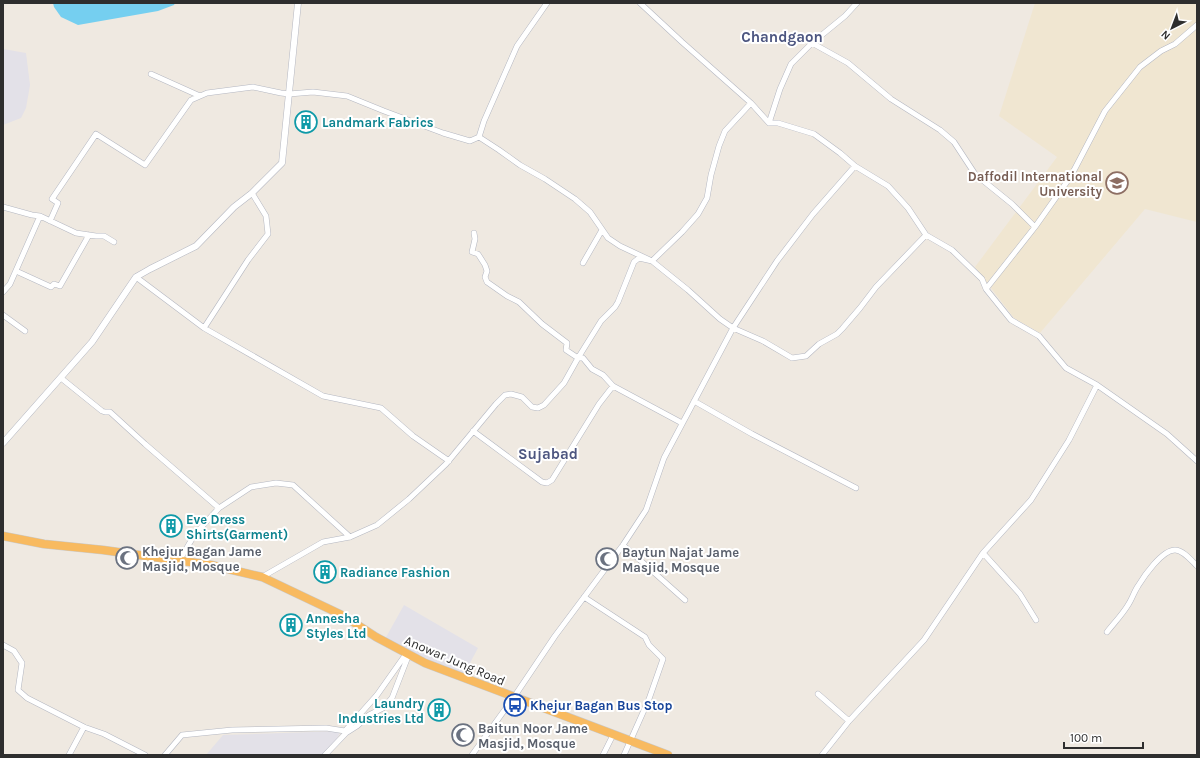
<svg xmlns="http://www.w3.org/2000/svg" width="1200" height="758" viewBox="0 0 1200 758" font-family="Karla,sans-serif">
<rect width="100%" height="100%" fill="#efe9e1"/>
<path fill="#e3e1e8" d="M3 49 26 53 30 85 26 108 21 118 3 125Z
M404 605 478 648 463 676 385 639Z
M341 731 328 755H206L223 735Z"/>
<path fill="#f0e6d1" d="M1035 3H1197V222L1145 209 1040 333 1014 318 975 267 1057 157 999 116Z"/>
<path fill="#75cff0" d="M53 3H175L174 5 158 11 78 25 61 17 54 7Z"/>
<g fill="none" stroke-linecap="round" stroke-linejoin="round">
<g stroke="#b4b7c1" stroke-width="6">
<path id="minor" d="M640 3 682 42 751 103 769 123H778L814 134 840 153 855 166 888 186 908 208 926 235 952 250 982 279 986 289 1011 320 1039 336 1066 368 1097 385 1167 434 1197 461
M812 43 848 63 891 99 940 130 954 142 975 174 1012 204 1035 227 1071 176 1105 111 1140 67 1161 51 1175 44 1197 25
M151 74 200 96
M769 123 780 89 791 64 812 43 845 16 857 3
M855 166 813 214 777 261 733 328 763 341 792 358 806 356 819 344 837 334 842 329 860 308 876 287 926 235
M3 207 32 215 40 216
M50 221 58 203 52 199 96 134 145 165 191 100 207 93 253 87 281 93 289 94 313 92 347 96 384 111 443 133 470 141 479 137 484 121 517 46 547 3
M474 233 475 239 472 252 478 254 485 265 487 271 485 277 487 282 507 296 519 302 542 324 567 343 566 350 578 358H583L592 369 603 375 613 386
M583 263 602 230
M16 271 51 287 54 284 60 286 89 235
M136 277 204 328 323 396 381 408 413 436 449 461
M986 289 1035 227
M3 292 10 284 40 216 76 233 96 236H104L114 242
M3 315 25 331
M204 328 248 260 268 234 266 216 252 193
M61 378 102 411 105 412H110L145 444 219 508
M694 401 752 434 856 488
M473 431 542 482 547 483 552 480 599 404 613 386 682 423
M623 545 685 600
M983 553 1020 594 1036 620
M179 561 195 534 219 508 251 487 276 483 293 485 350 537
M262 577 323 542 350 537 377 525 409 499 446 464 496 404 505 395 511 394 522 397 532 407 538 408 544 405 564 383 578 358 601 321 615 307 618 302 634 262 639 258 652 261 682 232 698 214 707 198 711 175 719 146 725 131 751 103
M584 597 645 637 649 645 663 659 649 699 624 755
M1107 632C1114 623 1122 615 1128 605 1132 599 1134 592 1138 586 1144 576 1162 550 1175 550 1183 550 1191 560 1197 566
M3 645 14 651 22 663 18 690 27 698 84 727 104 734 145 755
M818 694 849 721
M69 755 84 727
M165 755 182 735 232 730 326 728 345 731 377 695 406 654
M325 755 346 733 357 726 369 715 383 708 392 698 409 654
M472 755 514 697 555 636 623 545 646 510 664 458 733 328 720 319 688 290 652 261 620 246 608 238 590 212 575 199 545 179 520 165 499 150 479 137
M603 755 613 735
M822 755 849 721 924 640 983 553 1031 500 1069 440 1097 385"/>
</g>
<g stroke="#b4b7c1" stroke-width="7">
<path id="tertiary" d="M3 443 92 342 136 277 150 269 196 246 234 207 252 193 282 163 298 3"/>
</g>
<g stroke="#c9c9c9" stroke-width="9">
<path id="trunk" d="M3 536 44 544 103 550 211 565 262 577 344 616 376 637 425 663 668 755"/>
</g>
<use href="#minor" stroke="#fff" stroke-width="5"/>
<use href="#tertiary" stroke="#fff" stroke-width="6"/>
<use href="#trunk" stroke="#f8ba60" stroke-width="8"/>
</g>
<defs>
<g id="building-ring" transform="scale(1.15)"><circle r="9.5" fill="#fff" stroke="#0f9aa8" stroke-width="1.5"/><path d="M-4-6H4V6H1V3H-1V6H-4ZM-2.5-4.3h1.7v1.8h-1.7ZM.8-4.3h1.7v1.8H.8ZM-2.5-1h1.7V.8h-1.7ZM.8-1h1.7V.8H.8Z" fill="#0f9aa8"/></g>
<g id="university-ring" transform="scale(1.15)"><circle r="9.5" fill="#fff" stroke="#8d6e63" stroke-width="1.5"/><path d="M0-5L7-2L0 1L-7-2ZM-4 1L0 2.5L4 1V4Q0 6-4 4Z" fill="#8d6e63"/></g>
<g id="mosque-ring" transform="scale(1.15)"><circle r="9.5" fill="#fff" stroke="#6b7280" stroke-width="1.5"/><path d="M3.5-4.9A6 6 0 1 0 3.5 4.9A5 5 0 1 1 3.5-4.9Z" fill="#6b7280"/></g>
<g id="bus-ring" transform="scale(1.15)"><circle r="9.5" fill="#fff" stroke="#1a4fb4" stroke-width="1.5"/><path d="M-5-6H5V4H4V6H2V4H-2V6H-4V4H-5ZM-3.5-4V0h7V-4ZM-3.5 1.2v1.5H-2V1.2ZM2 1.2v1.5H3.5V1.2Z" fill="#1a4fb4"/></g>
</defs>
<g fill-rule="evenodd">
<use href="#building-ring" x="306" y="122"/>
<use href="#university-ring" x="1117" y="183"/>
<use href="#building-ring" x="171" y="526"/>
<use href="#mosque-ring" x="127" y="558"/>
<use href="#mosque-ring" x="607" y="559"/>
<use href="#building-ring" x="325" y="572"/>
<use href="#building-ring" x="291" y="625"/>
<use href="#bus-ring" x="515" y="705"/>
<use href="#building-ring" x="439" y="710"/>
<use href="#mosque-ring" x="463" y="735"/>
</g>
<g text-anchor="middle" stroke-width="4" stroke-linejoin="round" paint-order="stroke">
<g font-size="13" font-weight="bold" fill="#0d838f" stroke="#fff" text-anchor="start">
<text x="322" y="127">Landmark Fabrics</text>
<text x="186" y="524">Eve Dress<tspan x="186" dy="15">Shirts(Garment)</tspan></text>
<text x="340" y="577">Radiance Fashion</text>
<text x="306" y="623">Annesha<tspan x="306" dy="15">Styles Ltd</tspan></text>
<text x="424" y="708" text-anchor="end">Laundry<tspan x="424" dy="15">Industries Ltd</tspan></text>
</g>
<g font-size="13" font-weight="bold" fill="#785e54" stroke="#fff" text-anchor="end">
<text x="1102" y="181">Daffodil International<tspan x="1102" dy="15">University</tspan></text>
</g>
<g font-size="13" font-weight="bold" fill="#5b616d" stroke="#fff" text-anchor="start">
<text x="142" y="556">Khejur Bagan Jame<tspan x="142" dy="15">Masjid, Mosque</tspan></text>
<text x="622" y="557">Baytun Najat Jame<tspan x="622" dy="15">Masjid, Mosque</tspan></text>
<text x="478" y="733">Baitun Noor Jame<tspan x="478" dy="15">Masjid, Mosque</tspan></text>
</g>
<g font-size="13" fill="#2e2e2e" stroke="#fff">
<text transform="translate(455 660) rotate(23)" y="5">Anowar Jung Road</text>
</g>
<g font-size="13" font-weight="bold" fill="#164399" stroke="#fff" text-anchor="start">
<text x="530" y="710">Khejur Bagan Bus Stop</text>
</g>
<g font-size="15" font-weight="bold" fill="#4d5680" stroke="#fff">
<text x="782" y="42">Chandgaon</text>
<text x="548" y="459">Sujabad</text>
</g>
</g>
<rect width="1200" height="758" fill="none" stroke="#2e2e2e" stroke-width="8"/>
<g transform="translate(1172 28) rotate(222)" stroke="#ffffff" stroke-width="3" paint-order="stroke">
<path d="M0-3L7 15L0 10L-7 15Z" fill="#2e2e2e"/>
<text y="-6" font-size="11" font-weight="bold" text-anchor="middle" fill="#2e2e2e">N</text>
</g>
<path d="M1064 742v6h79v-6" fill="none" stroke="#2e2e2e" stroke-width="2"/>
<text x="1070" y="742" font-size="12" fill="#2e2e2e" stroke="#ffffff" stroke-width="3" paint-order="stroke">100 m</text>
</svg>
